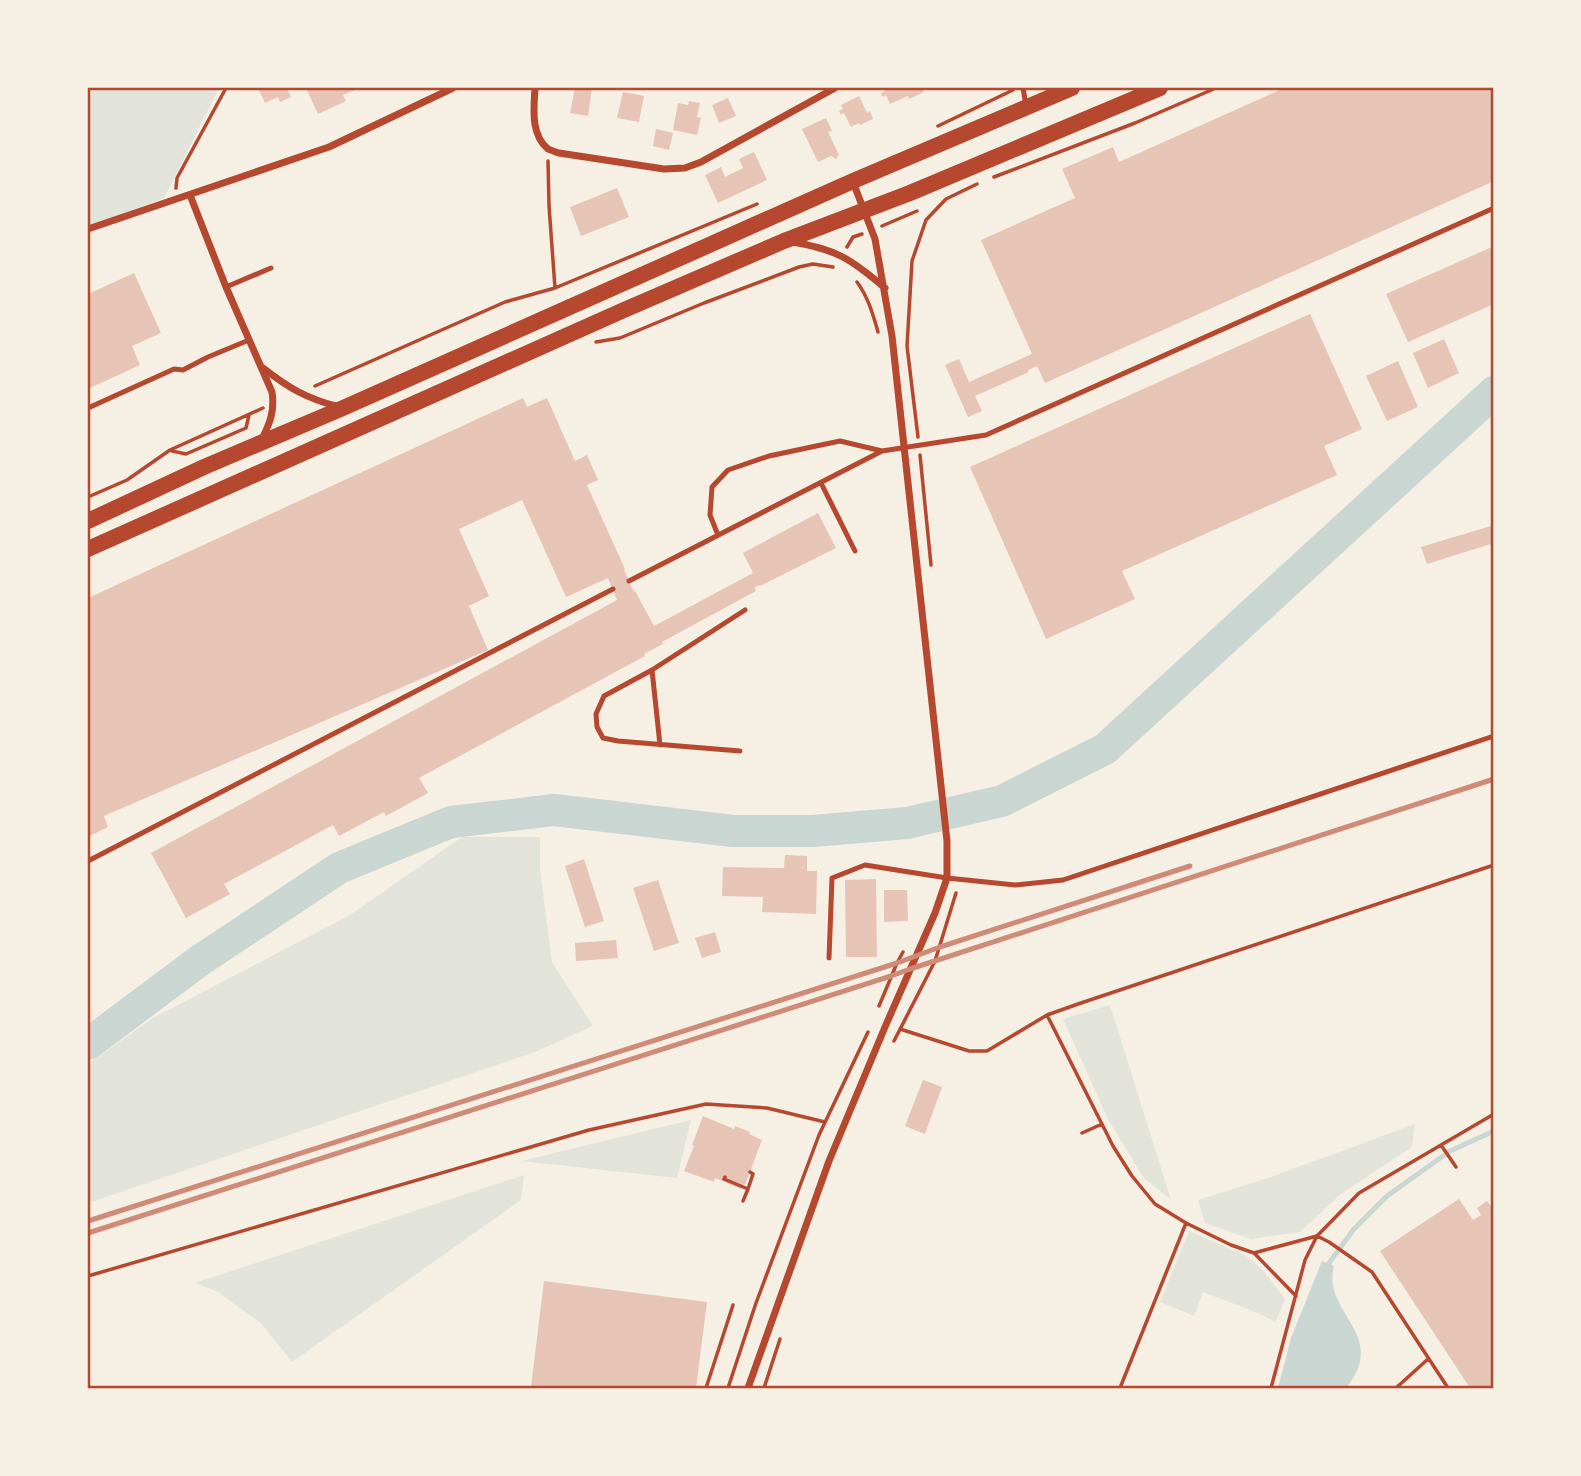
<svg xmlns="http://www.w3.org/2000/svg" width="1581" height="1476" viewBox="0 0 1581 1476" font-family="'Libre Baskerville',serif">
<rect width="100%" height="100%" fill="#f6efe4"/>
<path fill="#e2e4dc" d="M88 88H219L164 198 88 227Z
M462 837H540V870L552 962 593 1026 535 1052 88 1203V1064L153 1018 350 915Z
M1110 1005 1171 1200 1143 1177 1108 1119 1063 1019Z
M691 1120 677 1178 521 1161Z
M1415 1124 1412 1147 1341 1194 1300 1232 1251 1239 1205 1223 1198 1200 1271 1177Z
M524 1175 521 1200 292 1362 261 1323 216 1291 195 1283Z
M1189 1231 1245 1255 1262 1269 1285 1299 1276 1322 1258 1313 1203 1292 1194 1316 1160 1302Z"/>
<path fill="#c9d6d2" d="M1322 1261 1334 1266C1321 1313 1390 1334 1346 1388H1278L1291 1338Z"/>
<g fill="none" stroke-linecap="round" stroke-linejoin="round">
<path stroke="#c9d6d2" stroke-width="5" d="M1327 1269 1329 1263 1354 1229 1387 1196 1450 1151 1494 1131"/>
<path stroke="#c9d6d2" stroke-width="32" d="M88 1044 199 961 339 868 451 822 554 810 733 831H813L907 823 1002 801 1105 749 1494 392"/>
</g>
<path fill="#e6c5b7" d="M258 88H287L291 97 280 102 278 97 265 103Z
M306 88H360L343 95 346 101 318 114Z
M575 88H592L588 116 570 113Z
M883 88H922L924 92 909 99 908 96 890 104 886 95 882 97 881 93 885 91Z
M1284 88H1494V181L1045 383 1037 366 1028 370 1029 372 975 396 982 411 968 417 945 365 959 359 969 382 1032 354 981 240 1075 198 1062 169 1113 147 1119 162Z
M623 92 644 96 639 122 617 118Z
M859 96 867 113 870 111 873 119 860 125 859 123 851 127 844 113 841 115 839 111 843 109 841 105Z
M728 98 736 116 719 123 712 105Z
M689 101 700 103 697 117 701 118 697 135 673 130 678 103 688 105Z
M826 118 832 131 828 132 839 155 836 159 831 156 818 162 802 129Z
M656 129 673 133 669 150 653 146Z
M754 152 767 180 718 203 705 175 721 167 725 177 743 168 739 159Z
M617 188 629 217 581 236 570 207Z
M1494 246V304L1408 342 1386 294Z
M134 273 161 333 132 346 140 365 88 389V294Z
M1310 314 1362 429 1324 446 1337 475 1122 571 1135 599 1046 639 970 467Z
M1444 339 1459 373 1428 388 1413 353Z
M1398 361 1418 407 1387 421 1366 376Z
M523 398 527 407 547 398 575 461 587 455 598 480 587 485 625 569 624 570 634 592 635 591 654 626 753 573 743 553 818 513 836 548 760 586V585L754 588 756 591 662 642 663 644 644 654 645 656 419 778 428 793 386 816 384 812 339 836 333 825 224 884 230 894 186 918 151 853 617 600 608 578 566 597 522 500 459 529 489 596 469 606 488 650 104 816 108 827 88 837V598Z
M1494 525V543L1427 564 1421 547Z
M785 855 807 856V871H817L816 914 762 912 763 897 722 896 723 867 784 868Z
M584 859 604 921 585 927 565 866Z
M876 879 877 957H846L845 880Z
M658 880 679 943 654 951 633 888Z
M884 890H907L908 921 884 922Z
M715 932 721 952 702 958 695 938Z
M616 940 618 958 576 961 575 943Z
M923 1080 942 1087 925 1134 905 1126Z
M703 1116 734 1129 735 1126 750 1132 749 1134 762 1140 745 1185 743 1184 741 1189 715 1178 714 1182 684 1171 694 1146 692 1145Z
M1459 1199 1473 1220 1481 1215 1477 1208 1487 1201 1492 1208 1494 1206V1388H1470L1380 1251Z
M544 1281 707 1302 696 1388H539L531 1387Z"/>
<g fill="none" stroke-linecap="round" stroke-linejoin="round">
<path stroke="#b5482f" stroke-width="3.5" d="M938 126 1013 90
M548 161 549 206 555 288
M994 177 1135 123 1216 88
M176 188 177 178 226 88
M882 226 917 211
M847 247 853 237 862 234
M857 282C868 297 873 314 878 332
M596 342 620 338 704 303 799 267 813 264 833 267
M315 386 505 302 555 288 757 204
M918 437 907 346 912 261 926 220 946 199 977 184
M172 451 186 454 246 428 249 415
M920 455 931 565
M88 497 127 480 170 450 263 408
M879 1006 897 963 903 952
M1047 1015 1113 1146 1132 1176 1155 1204 1186 1223 1231 1245 1254 1253 1296 1296
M900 1029 969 1051H987L1047 1015 1078 1004 1494 865
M894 1041 935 961 956 893
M1082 1133 1102 1124
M1441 1145 1456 1167
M725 1177 724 1179 748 1189 743 1201
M748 1189 753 1174 750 1172
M1254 1253 1317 1236 1329 1242 1372 1272 1448 1388
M88 1276 589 1130 706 1104 767 1108 825 1122
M706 1388 733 1305
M728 1388 756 1303 819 1135 868 1032
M764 1388 780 1339
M1120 1388 1186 1223
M1271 1388 1305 1260 1317 1236 1359 1193 1494 1114
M1396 1388 1428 1359"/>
<path stroke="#b5482f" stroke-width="5" d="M1023 88 1026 105
M226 287 271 268
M88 408 174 369 183 370 208 357 249 340
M821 483 855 551
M718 535 710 515 712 487 728 470 769 456 840 441 882 451
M629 581 882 451 986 435 1494 208
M652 670 660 745
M740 751 618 741 603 738 597 727 596 714 604 696 652 670 745 610
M88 861 613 589
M829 958 832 878 865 865 947 878 1015 885 1063 880 1494 736"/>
<path stroke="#b5482f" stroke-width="7" d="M535 88C534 107 530 134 548 149 548 149 558 153 559 153L664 169 685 168 701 162 835 88
M190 195 226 287 272 392C275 411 270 423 261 441
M88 229 329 147 453 88
M792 242C836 249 851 259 885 288
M263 368C290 389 306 398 339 407
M748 1388 829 1161 885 1027 935 913 947 878V841L892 336 875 239 853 182"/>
<path stroke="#b5482f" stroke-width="16" d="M88 521 204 467 343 408 853 181 1072 88
M88 549 624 310 784 241 910 193 1160 88"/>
<path stroke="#cf8b77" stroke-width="5" d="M88 1221 897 963 940 947 1190 866
M88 1233 891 976 910 969 1494 779"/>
</g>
<rect width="1581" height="1476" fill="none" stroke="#f6efe4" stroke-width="178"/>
<rect x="89" y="89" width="1403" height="1298" fill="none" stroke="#b5482f" stroke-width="2.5"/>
</svg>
